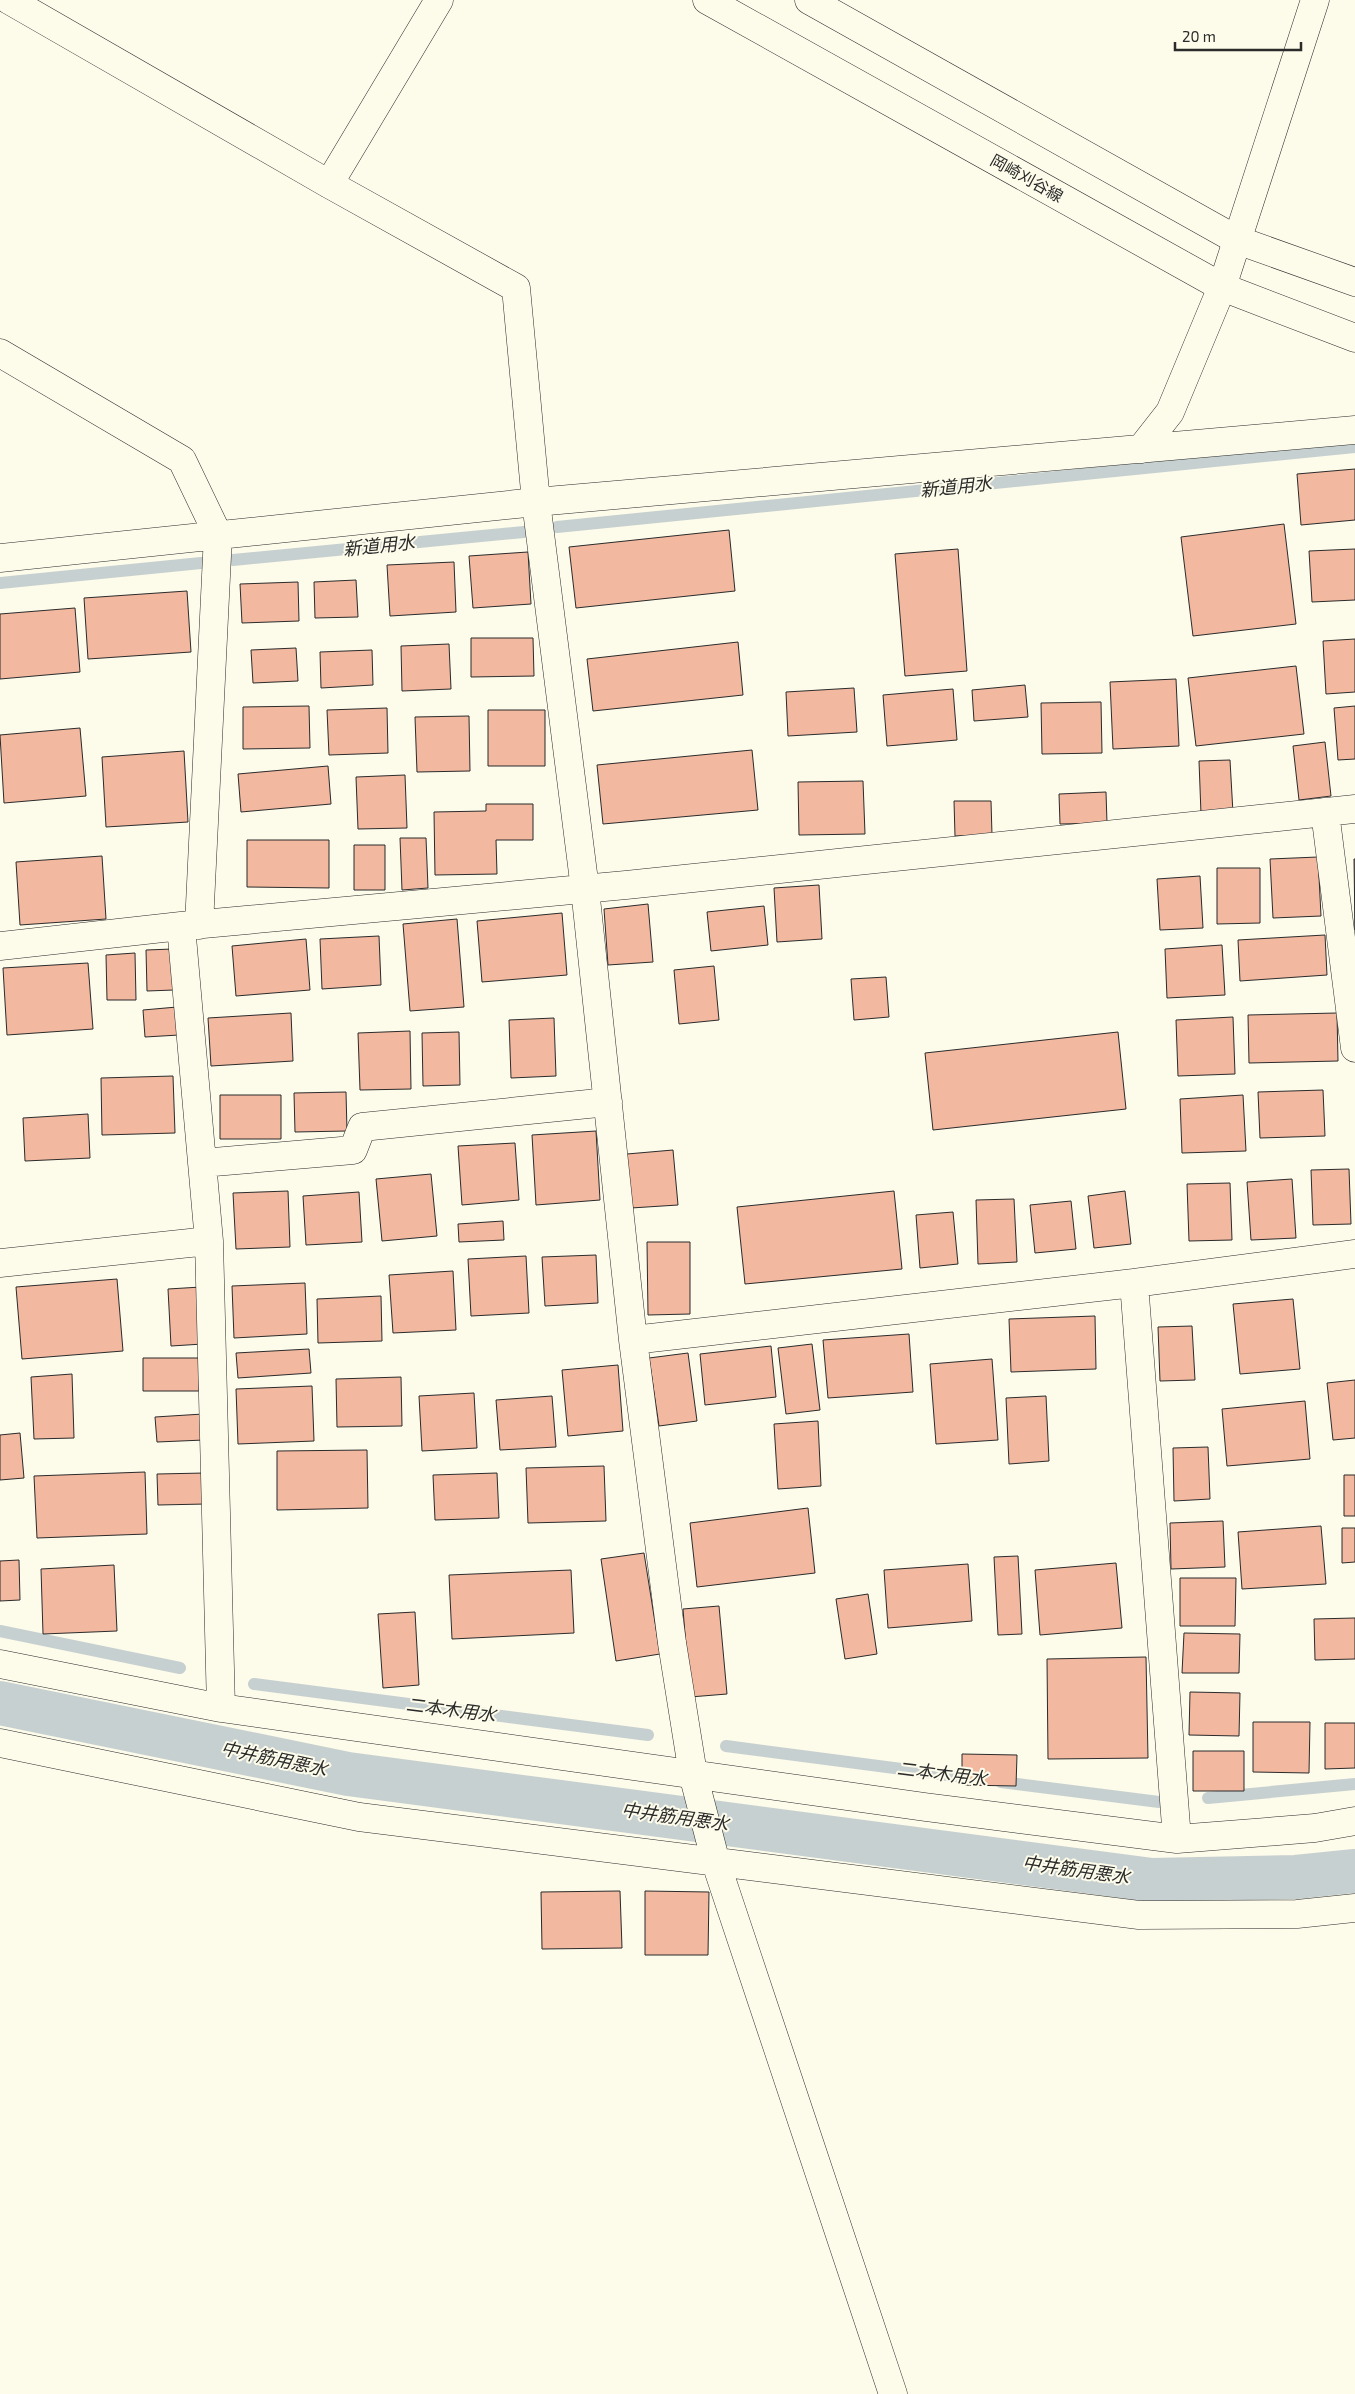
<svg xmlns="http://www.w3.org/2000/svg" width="1355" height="2394" viewBox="0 0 1355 2394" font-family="'Exo 2','Noto Sans JP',sans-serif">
<rect width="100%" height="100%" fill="#fdfbea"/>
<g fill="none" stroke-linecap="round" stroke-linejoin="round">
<path stroke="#c7d0d0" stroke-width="12" d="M557 527 1355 447
M233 560 524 532
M0 583 201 563
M0 1631 180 1668
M254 1684 648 1735
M726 1746 978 1779
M1001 1782 1159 1802
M1208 1798 1355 1784"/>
<path stroke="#c7d0d0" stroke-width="44" d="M0 1703 348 1774 1152 1880 1296 1877 1355 1871"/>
</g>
<path fill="#f2b8a0" stroke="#2b2b2b" d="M1355 469V520L1301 525 1297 474Z
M1284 524 1296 624 1193 636 1181 537Z
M729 530 735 591 576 608 569 547Z
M958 549 967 671 905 676 895 554Z
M1355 549V600L1312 602 1309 551Z
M528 552 531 604 473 608 469 556Z
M454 562 456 612 390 616 387 565Z
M356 580 358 617 315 618 314 582Z
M298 582 299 621 242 623 240 584Z
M187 591 191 652 88 659 84 598Z
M75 608 80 672 0 679V614Z
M471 638H533L534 676 471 677Z
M1355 639V692L1326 694 1323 641Z
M738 642 743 695 593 711 587 659Z
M449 644 451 689 402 691 401 646Z
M296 648 298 681 253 683 251 650Z
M372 650 373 685 321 688 320 652Z
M1296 666 1304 734 1196 746 1188 678Z
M1176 679 1179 746 1113 749 1110 682Z
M1025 685 1028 717 974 721 972 690Z
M854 688 857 732 788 736 786 692Z
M953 689 957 740 887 746 883 695Z
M1101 702 1102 753 1042 754 1041 703Z
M309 706 310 748 243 749V707Z
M1355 706V759L1338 760 1334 708Z
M387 708 388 753 329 755 327 710Z
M488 710H545V766H488Z
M469 716 470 771 417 772 415 717Z
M80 728 86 796 4 803 0 735Z
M1325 742 1331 796 1299 800 1293 746Z
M752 750 758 810 603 824 597 765Z
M184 751 188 822 106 827 102 757Z
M1230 760 1233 813 1201 814 1199 761Z
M328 766 331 804 241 812 238 774Z
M405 775 407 828 358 829 356 777Z
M863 781 865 834 799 835 798 782Z
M1106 792 1107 823 1060 824 1059 794Z
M954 801H991L992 835 955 836Z
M486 804H533V840H496L497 874 435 875 434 812 486 811Z
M400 838H426L428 888 402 890Z
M247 840H329V888L247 887Z
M354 845H385V890H354Z
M102 856 106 919 20 925 16 862Z
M1318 857 1321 916 1273 918 1270 859Z
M1354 859H1355V930Z
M1217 868H1260V923L1217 924Z
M1200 876 1203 928 1160 930 1157 879Z
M819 885 822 939 777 942 774 888Z
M648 904 653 962 608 965 604 909Z
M764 906 768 945 711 951 707 912Z
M562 913 567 975 482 982 477 921Z
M457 919 464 1007 410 1011 403 924Z
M1325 935 1327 975 1240 981 1238 940Z
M379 936 381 985 322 989 320 939Z
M306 939 310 990 236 996 232 946Z
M1222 945 1225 995 1167 998 1165 949Z
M173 949 174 990 147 991 146 950Z
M135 953 136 1000H107L106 955Z
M88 963 93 1029 7 1035 3 968Z
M714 966 719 1020 679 1024 674 970Z
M886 977 889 1017 854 1020 851 979Z
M177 1007 179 1035 145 1037 143 1010Z
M291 1013 293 1061 211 1066 208 1018Z
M1337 1013 1338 1061 1249 1063 1248 1015Z
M1233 1017 1235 1074 1178 1076 1176 1020Z
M554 1018 556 1076 511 1078 509 1020Z
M410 1031 411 1089 360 1090 358 1033Z
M459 1032 460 1085 423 1086 422 1033Z
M1118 1032 1126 1109 933 1130 925 1053Z
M173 1076 175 1133 102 1135 101 1078Z
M1323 1090 1325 1136 1260 1138 1258 1092Z
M346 1092 347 1131 295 1132 294 1093Z
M220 1095H281V1139H220Z
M1243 1095 1246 1151 1182 1153 1180 1099Z
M88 1114 90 1158 25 1161 23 1118Z
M596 1131 600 1200 536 1205 532 1135Z
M515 1143 519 1200 462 1205 458 1146Z
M673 1150 678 1205 631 1208 627 1154Z
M1349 1169 1351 1224 1313 1225 1311 1170Z
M431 1174 437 1236 382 1241 376 1179Z
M1292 1179 1296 1238 1251 1240 1247 1182Z
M1230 1183 1232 1240 1189 1241 1187 1184Z
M288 1191 290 1247 236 1249 233 1193Z
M894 1191 902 1269 745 1284 737 1207Z
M1125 1191 1131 1244 1094 1248 1088 1196Z
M359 1192 362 1242 306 1245 303 1196Z
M1014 1199 1017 1262 978 1264 976 1200Z
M1071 1201 1076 1249 1035 1253 1030 1205Z
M953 1212 958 1264 920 1268 916 1215Z
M503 1221 504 1240 459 1242 458 1224Z
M647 1242H690V1314L648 1315Z
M596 1255 598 1303 545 1306 542 1257Z
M526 1256 529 1313 471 1316 468 1259Z
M453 1271 456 1330 393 1333 389 1275Z
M117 1279 123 1351 22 1359 16 1287Z
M305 1283 307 1334 234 1338 232 1286Z
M201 1287 203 1344 171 1346 168 1289Z
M381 1296 382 1341 318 1343 317 1299Z
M1293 1299 1300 1369 1240 1374 1233 1304Z
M1095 1316 1096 1369 1011 1372 1009 1319Z
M1192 1326 1195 1380 1160 1381 1158 1327Z
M909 1334 913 1392 828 1398 823 1340Z
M812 1344 820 1410 786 1414 778 1348Z
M771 1346 776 1397 705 1405 700 1354Z
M309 1349 311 1373 238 1378 236 1353Z
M688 1353 697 1421 659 1426 649 1358Z
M143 1358H199V1391H143Z
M992 1359 998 1440 936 1444 930 1364Z
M618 1365 623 1431 568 1436 562 1370Z
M72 1374 74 1438 34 1439 31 1377Z
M401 1377 402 1426 337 1427 336 1379Z
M1355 1380V1438L1333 1440 1327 1383Z
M312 1386 314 1441 238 1444 236 1389Z
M474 1393 477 1448 422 1451 419 1396Z
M552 1396 556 1447 500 1450 496 1400Z
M1046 1396 1049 1461 1009 1464 1006 1398Z
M1305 1401 1310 1459 1227 1466 1222 1409Z
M203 1414 204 1440 157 1442 155 1417Z
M818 1421 821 1486 778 1489 774 1424Z
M20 1433 24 1478 0 1480V1435Z
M1208 1447 1210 1499 1174 1501 1173 1448Z
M367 1450 368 1508 277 1510V1451Z
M604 1466 606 1521 528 1523 526 1468Z
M145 1472 147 1534 37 1538 34 1476Z
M205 1473 206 1504 158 1505 157 1474Z
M497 1473 499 1518 435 1520 433 1475Z
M1344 1475H1355V1516H1344Z
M808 1508 815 1573 697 1587 690 1523Z
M1223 1521 1225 1567 1171 1569 1170 1523Z
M1321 1526 1326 1584 1242 1589 1238 1532Z
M1342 1528H1355V1562L1342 1563Z
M644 1553 660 1654 616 1661 601 1559Z
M1018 1556 1022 1634 998 1635 994 1557Z
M19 1560 20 1600 0 1601V1561Z
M1116 1563 1122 1628 1040 1635 1035 1570Z
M968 1564 972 1621 888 1628 884 1570Z
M114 1565 117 1631 43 1634 41 1569Z
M571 1570 574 1633 452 1639 449 1575Z
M1180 1578H1236L1235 1626H1180Z
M868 1594 877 1654 845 1659 836 1599Z
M719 1606 727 1694 690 1697 683 1609Z
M415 1612 419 1685 383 1688 378 1614Z
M1355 1618V1659L1315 1660 1314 1619Z
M1184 1633 1240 1634 1239 1673H1182Z
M1146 1657 1148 1758 1048 1759 1047 1659Z
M1190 1692 1240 1693 1239 1736 1189 1735Z
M1253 1722H1310L1309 1773 1253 1772Z
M1325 1723H1355V1768L1325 1769Z
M1193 1751H1244V1791H1193Z
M962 1754 1017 1755 1016 1786 962 1785Z
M620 1891 622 1948 542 1949 541 1892Z
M645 1891 709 1892 708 1955H645Z"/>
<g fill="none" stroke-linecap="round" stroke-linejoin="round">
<g stroke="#2b2b2b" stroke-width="29">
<path id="street" d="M9 0 329 184 516 288 536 502 585 889 633 1340 672 1643 693 1774 716 1863 893 2394
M329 184 439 0
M0 353 182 460 218 535 199 925
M1141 449 1170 412 1222 287 1315 0
M0 558 536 502 1355 430
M1325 812 1355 1048
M181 926 209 1241 221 1708
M0 946 181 926 626 885 1355 809
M202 1163 353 1150 362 1127 608 1102
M0 1263 209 1241
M1134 1283 1355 1254
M633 1340 1134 1283 1177 1839
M0 1664 221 1708 925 1807 1177 1839 1315 1828 1355 1821
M0 1743 359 1817 1139 1915 1297 1914 1355 1908"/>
</g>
<g stroke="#2b2b2b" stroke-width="29">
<path id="primary" d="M707 0 1222 287 1355 338
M809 0 1237 240 1355 282"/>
</g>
<use href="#street" stroke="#fdfbea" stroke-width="28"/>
<use href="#primary" stroke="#fdfbea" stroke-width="28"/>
</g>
<g text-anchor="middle" stroke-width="4" stroke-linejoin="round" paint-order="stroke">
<g font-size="16" fill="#2b2b2b" stroke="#fdfbea">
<text transform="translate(1027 178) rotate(29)" y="6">岡崎刈谷線</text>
</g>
<g font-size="18" font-style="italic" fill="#2b2b2b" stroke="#fdfbea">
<text transform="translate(956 487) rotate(-6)" y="6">新道用水</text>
<text transform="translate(379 546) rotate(-6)" y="6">新道用水</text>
<text transform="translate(451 1710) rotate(7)" y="6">二本木用水</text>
<text transform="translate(274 1759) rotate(12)" y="6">中井筋用悪水</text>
<text transform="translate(942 1774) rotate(7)" y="6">二本木用水</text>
<text transform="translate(675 1817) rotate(8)" y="6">中井筋用悪水</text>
<text transform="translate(1076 1870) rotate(8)" y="6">中井筋用悪水</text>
</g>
</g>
<path d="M1175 42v8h126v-8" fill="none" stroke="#2b2b2b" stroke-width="2.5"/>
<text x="1182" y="42" font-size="15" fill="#2b2b2b" stroke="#fdfbea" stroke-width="4" paint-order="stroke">20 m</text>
</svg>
